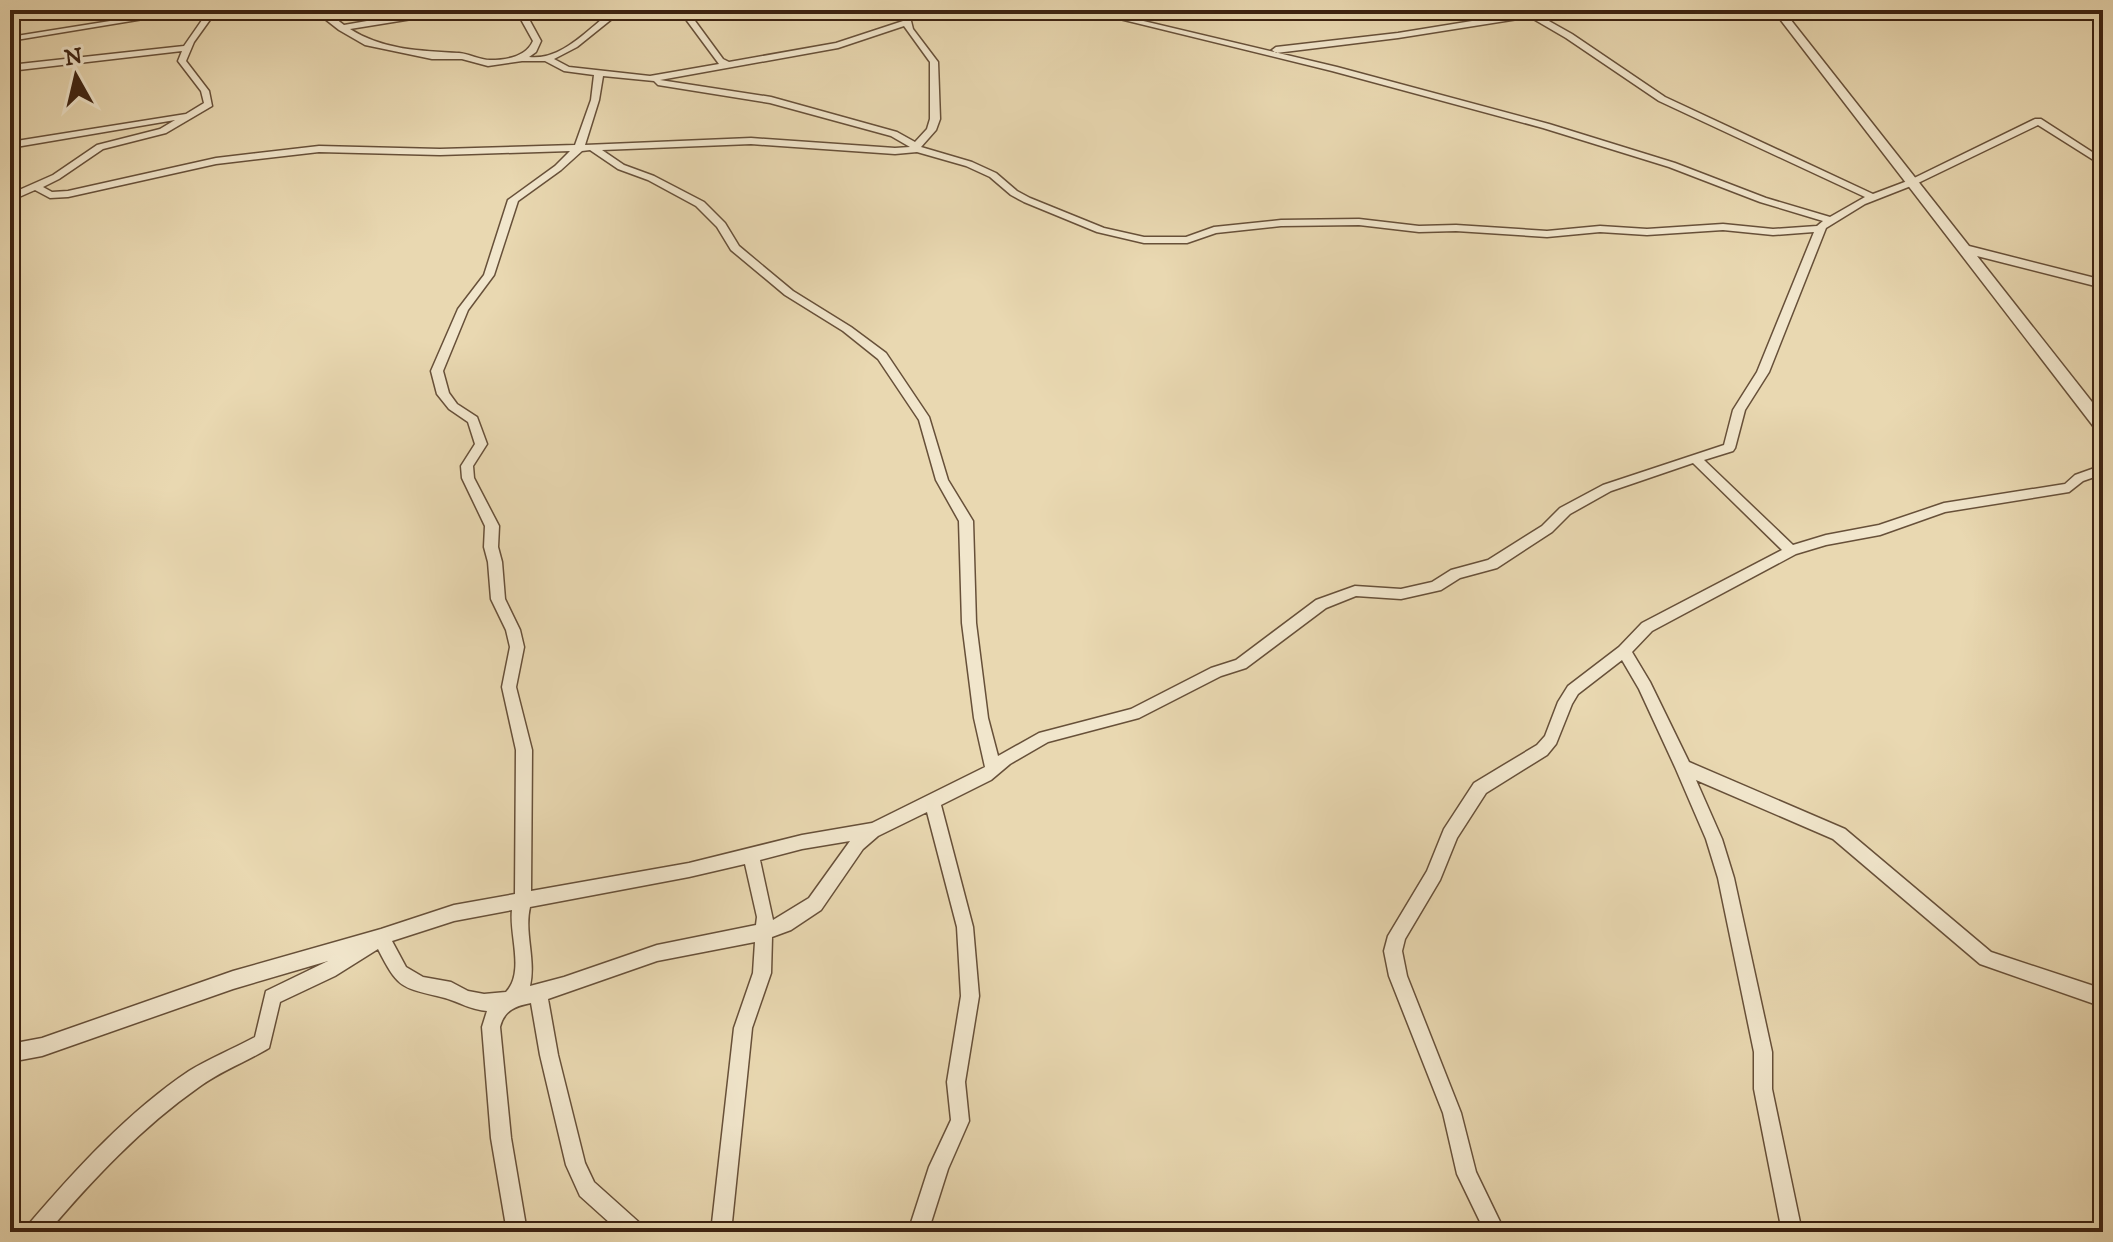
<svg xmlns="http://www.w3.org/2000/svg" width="2113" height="1242" viewBox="0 0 2113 1242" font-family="'IM FELL DW Pica',serif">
<rect width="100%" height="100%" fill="#e9d8b1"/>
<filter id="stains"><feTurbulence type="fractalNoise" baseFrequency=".0025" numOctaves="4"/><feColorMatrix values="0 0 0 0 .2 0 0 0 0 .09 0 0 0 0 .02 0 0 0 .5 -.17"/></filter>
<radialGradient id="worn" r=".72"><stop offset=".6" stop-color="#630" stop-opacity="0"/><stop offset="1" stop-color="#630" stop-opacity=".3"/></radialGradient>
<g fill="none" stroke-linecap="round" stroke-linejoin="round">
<g stroke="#675039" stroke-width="3">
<path id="minor" d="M179 10H198L10 41V37Z
M209 10H217L194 42 186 61 209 91 212 106 166 133 103 149 59 179 43 187 52 192 68 191 216 158 319 146 440 149 575 145 591 100 594 75 564 71 545 61H522L488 66 462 59H432L365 45 339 30 325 19 321 10H329L332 16 344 25 430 10 418 18 350 29C383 50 421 51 459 53 470 54 480 60 490 60 506 60 526 57 533 41L518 14 511 10H524L541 41 536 52 529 57C563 61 589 27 614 10H623L577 47 554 59 569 67 650 76 719 64 679 10H687L723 59 729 62 836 43 903 21 901 13 903 10H911L909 13 913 29 938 62 940 119 936 130 921 147 972 162 996 173 1017 191 1030 198 1104 228 1144 237H1186L1214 227 1281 220 1359 219 1419 226 1456 225 1547 231 1600 226 1647 229 1723 224 1773 229 1817 226 1823 221 1760 202 1669 167 1543 128 1332 71 1083 10H1097L1337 67 1549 124 1675 163 1766 198 1830 217 1865 197 1659 101 1566 38 1530 17 1398 38 1276 53 1272 50 1276 47 1398 33 1528 12 1597 10 1584 14 1540 16 1572 34 1665 97 1873 194 1910 180 2035 119H2041L2103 159V166L2038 125 1916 184 1865 204 1826 228 1769 372 1745 410 1735 448 1733 451 1704 460 1793 545 1826 535 1879 525 1944 503 2065 484 2075 475 2103 465V474L2083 481 2069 492 1945 512 1880 535 1826 545 1796 554 1652 631 1632 652 1650 682 1689 762 1845 829 1991 952 2103 989V1007L1980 964 1833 839 1696 780 1722 839 1734 878 1772 1052V1089L1802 1232H1782L1754 1089V1052L1718 878 1706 839 1675 767 1639 689 1622 660 1578 694 1572 704 1556 744 1547 755 1486 793 1457 838 1440 880 1405 939 1402 951 1407 976 1461 1113 1476 1172 1505 1232H1485L1457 1174 1443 1113 1389 976 1384 951 1388 936 1427 871 1444 829 1474 783 1537 745 1545 736 1558 702 1568 686 1619 647 1642 623 1782 550 1693 463 1611 491 1570 514 1552 532 1497 568 1460 578 1441 590 1401 599 1356 596 1326 608 1246 668 1221 676 1139 718 1048 742 1010 764 991 780 941 805 973 927 979 996 965 1082 969 1121 948 1169 928 1232H908L929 1167 951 1120 947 1082 961 996 957 927 927 812 878 836 863 849 821 910 791 930 772 937 771 973 752 1028 731 1232H711L734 1028 753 973 755 942 657 961 548 999 558 1055 585 1163 594 1182 642 1225 645 1232H620L580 1196 566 1165 540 1055 531 1003C516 1006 504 1010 500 1027L511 1138 527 1232H507L491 1138 482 1027 487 1011C471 1010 459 1002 445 998 401 987 399 990 378 949L335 976 280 1002 269 1048C246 1062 221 1071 199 1087 142 1127 93 1179 48 1232H25L28 1225C76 1169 128 1112 189 1071 210 1058 233 1049 255 1037L266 991 328 961 233 989 42 1056 10 1062V1044L42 1038 233 971 381 929 454 905 515 894 516 750 502 687 510 647 506 630 491 599 488 562 484 547 485 526 462 478 461 466 475 444 468 422 449 409 437 394 431 371 458 309 484 275 508 200 555 166 570 151 440 155 319 152 216 164 68 197 50 198 35 190 10 201V194L53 175 97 145 160 129 175 120 10 148V142L186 114 204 103 201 91 178 61 182 51 10 71V65L184 46ZM904 26 930 62V119L927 129 915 142 897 132 771 97 660 80 838 48ZM603 76 654 81 658 85 770 103 891 136 910 147 895 148 751 138 585 145 599 100ZM751 144 895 154 917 152 966 166 990 177 1011 195 1024 202 1097 232 1144 243H1187L1216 233 1281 226 1359 225 1419 232 1456 231 1547 237 1600 232 1647 235 1723 230 1773 235 1814 232 1757 372 1733 410 1724 445 1603 485 1560 508 1542 526 1488 560 1451 570 1432 582 1401 589 1355 586 1316 600 1236 660 1211 668 1131 709 1039 733 998 756 988 718 976 623 973 521 948 480 929 417 886 353 851 327 793 291 739 246 725 223 704 202 654 176 624 165 602 150ZM590 150 618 169 648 180 696 206 717 227 731 250 785 295 843 331 878 359 919 420 936 480 959 521 962 623 974 718 985 767 872 823 802 835 689 863 531 891 532 750 516 687 524 647 520 630 505 599 502 562 498 547 499 526 474 478 473 466 487 444 477 417 457 404 449 393 443 371 468 310 494 275 518 201 561 170 582 151ZM850 841 809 898 773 920 760 860 802 849ZM745 864 757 917 756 925 657 945 564 977 530 986C536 959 524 933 530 907L689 877ZM512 910C509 935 525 972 506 992L484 994 468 991 451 982 423 977 406 967 392 941 454 921Z
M2077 10H2087L2103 18V23Z"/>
</g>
<g stroke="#675039" stroke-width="3">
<path id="tertiary" d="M1773 10H1783L1969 246 2103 280V288L1977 256 2103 416V432L2097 431Z"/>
</g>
<use href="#minor" fill="#f1e6cc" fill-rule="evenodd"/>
<use href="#tertiary" fill="#f1e6cc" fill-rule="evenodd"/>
</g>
<rect width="2113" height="1242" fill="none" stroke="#e9d8b1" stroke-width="40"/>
<rect x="12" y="12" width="2089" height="1218" fill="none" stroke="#3c2211" stroke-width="4"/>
<rect x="20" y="20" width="2073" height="1202" fill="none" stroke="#3c2211" stroke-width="2"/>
<g transform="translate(76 76) rotate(352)" stroke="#f1e6cc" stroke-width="6" paint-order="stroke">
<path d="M0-6L14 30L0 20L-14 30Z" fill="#3c2211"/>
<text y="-12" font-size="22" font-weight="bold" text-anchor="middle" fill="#3c2211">N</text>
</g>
<rect width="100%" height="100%" filter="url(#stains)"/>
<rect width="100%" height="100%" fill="url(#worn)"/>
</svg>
